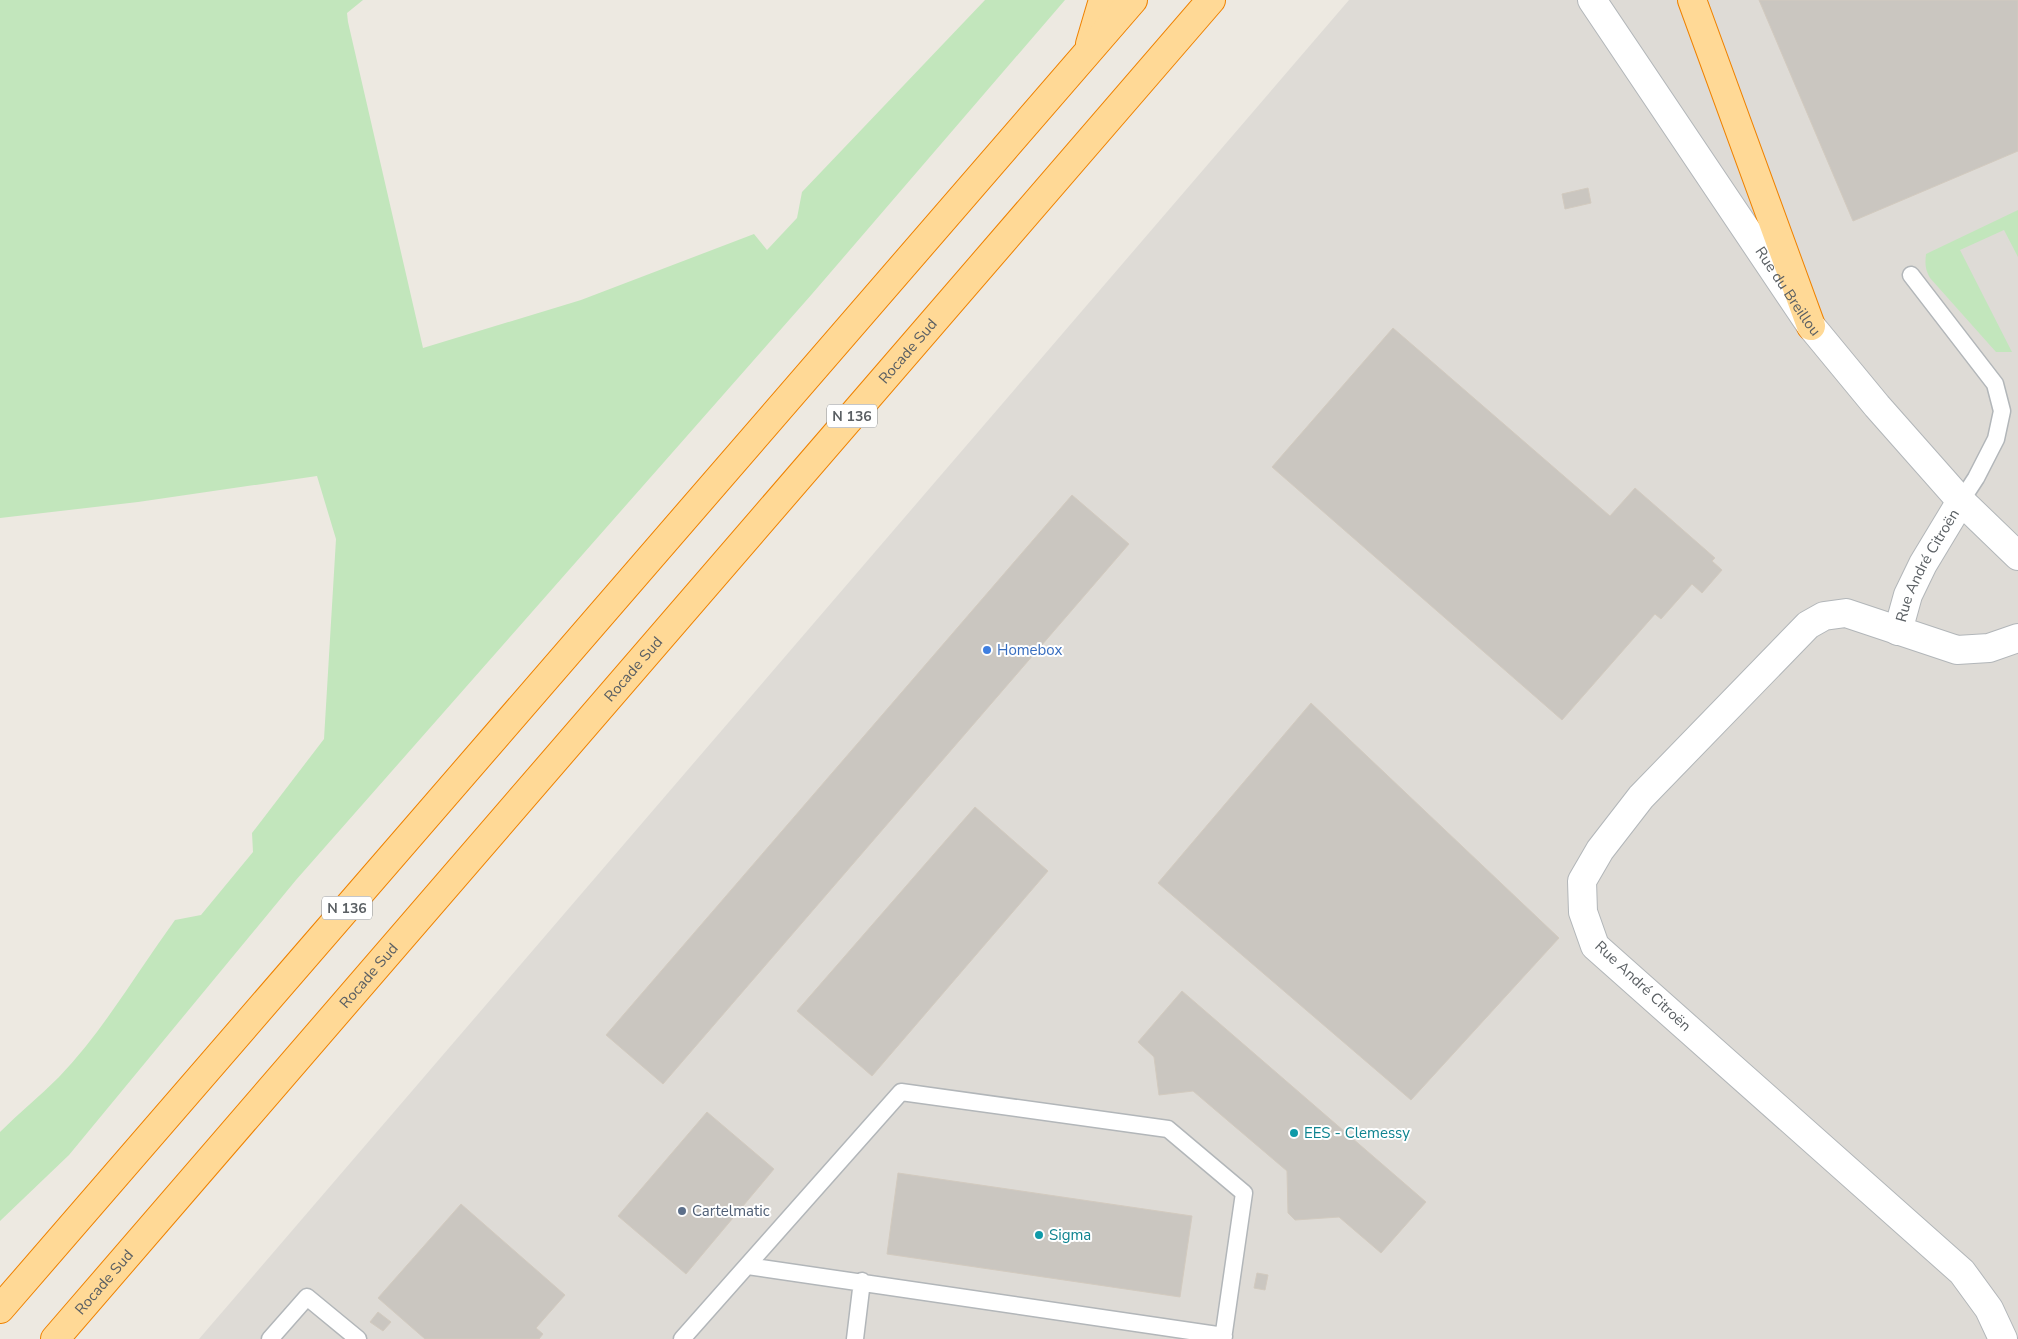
<svg xmlns="http://www.w3.org/2000/svg" width="2018" height="1339" viewBox="0 0 2018 1339" font-family="'Nunito Sans',sans-serif">
<rect width="100%" height="100%" fill="#ede9e1"/>
<path fill="#dedbd6" d="M1349 0H2018V1339H199Z"/>
<path fill="#c2e6bc" d="M0 0H363L347 13 348 22 423 348 581 300 754 234 767 250 797 218 802 192 985 0H1065L812 294 296 880 69 1155 0 1221V1132C19 1113 40 1096 59 1077 104 1030 137 972 175 920L201 915 253 852 252 833 324 739 336 539 317 476 138 502 0 518Z
M2018 210V257L2004 230 1960 250 2012 352H1996L1930 278C1925 269 1925 264 1926 254Z"/>
<path fill="#cac6c0" stroke="#d2cabf" d="M1759 0H2018V151L1853 221Z
M1588 188 1591 203 1565 209 1562 194Z
M1393 328 1610 516 1635 488 1715 558 1712 561 1722 570 1702 593 1692 584 1661 619 1655 614 1562 720 1272 467Z
M1072 495 1129 544 663 1084 606 1035Z
M1311 703 1559 938 1411 1100 1158 883Z
M975 807 1048 871 872 1076 797 1011Z
M1182 991 1426 1202 1381 1253 1339 1217 1295 1220 1288 1213 1287 1171 1193 1091 1159 1095 1154 1057 1138 1042Z
M707 1112 774 1169 686 1274 618 1216Z
M898 1173 1192 1216 1180 1297 887 1254Z
M461 1204 565 1295 536 1328 543 1334 539 1339H425L378 1298Z
M1257 1273 1268 1275 1265 1290 1254 1288Z
M378 1312 391 1322 383 1331 370 1322Z"/>
<g fill="none" stroke-linecap="round" stroke-linejoin="round">
<g stroke="#b2b6b9" stroke-width="19">
<path id="service" d="M1911 275 1995 384 2002 411 1996 439 1976 478 1961 501
M748 1266 1224 1336
M270 1339 307 1297 358 1339
M682 1339 901 1092 1168 1129 1244 1193 1223 1339
M855 1339 862 1281"/>
</g>
<g stroke="#b2b6b9" stroke-width="30">
<g id="minor">
<path id="s1" d="M1898 631 1908 595 1923 564 1961 501"/>
<path d="M2003 1339 1989 1309 1962 1272 1595 946 1583 912 1582 881 1600 850 1641 797 1808 625 1824 616 1846 613 1957 650 1989 648 2018 638"/>
</g>
</g>
<g stroke="#b2b6b9" stroke-width="30">
<g id="tertiary">
<path id="s2" d="M1592 0 1811 326 1877 406 1961 501 2018 556"/>
</g>
</g>
<g stroke="#ef8200" stroke-width="30">
<g id="trunk">
<path d="M1692 0 1811 326"/>
<path d="M1090 44 1103 0"/>
<path d="M0 1309 1133 0"/>
<path id="s3" d="M55 1339 1211 0"/>
</g>
</g>
<use href="#service" stroke="#fff" stroke-width="16"/>
<use href="#minor" stroke="#fff" stroke-width="28"/>
<use href="#tertiary" stroke="#fff" stroke-width="28"/>
<use href="#trunk" stroke="#ffd996" stroke-width="28"/>
</g>
<circle fill="#3f7fe0" stroke="#fff" stroke-width="2" cx="987" cy="650" r="5"/>
<g fill="#0f9aa8" stroke="#fff" stroke-width="2">
<circle cx="1294" cy="1133" r="5"/>
<circle cx="1039" cy="1235" r="5"/>
</g>
<circle fill="#5c6f8a" stroke="#fff" stroke-width="2" cx="682" cy="1211" r="5"/>
<g text-anchor="middle" stroke-width="4" stroke-linejoin="round" paint-order="stroke">
<g fill="#fff" stroke="#8c8f92" stroke-width="1">
<rect x="827" y="404.5" width="50" height="23" rx="4"/>
<rect x="322" y="896.5" width="50" height="23" rx="4"/>
</g>
<g font-size="14" font-weight="bold" fill="#5a5f63">
<text x="852" y="421">N 136</text>
<text x="347" y="913">N 136</text>
</g>
<g font-size="15" fill="#5a5f63" stroke="#fff">
<text dy="5" stroke="none"><textPath href="#s2" startOffset="351">Rue du Breillou</textPath></text>
<text dy="5" stroke="none"><textPath href="#s3" startOffset="1305">Rocade Sud</textPath></text>
<text dy="5" stroke="none"><textPath href="#s1" startOffset="72">Rue André Citroën</textPath></text>
<text dy="5" stroke="none"><textPath href="#s3" startOffset="885">Rocade Sud</textPath></text>
<text dy="5" stroke="none"><textPath href="#s3" startOffset="480">Rocade Sud</textPath></text>
<text transform="translate(1643 986) rotate(43)" y="5">Rue André Citroën</text>
<text dy="5" stroke="none"><textPath href="#s3" startOffset="75">Rocade Sud</textPath></text>
</g>
<g font-size="15" fill="#366cbe" stroke="#fff" text-anchor="start">
<text x="997" y="655">Homebox</text>
</g>
<g font-size="15" fill="#0d838f" stroke="#fff" text-anchor="start">
<text x="1304" y="1138">EES - Clemessy</text>
<text x="1049" y="1240">Sigma</text>
</g>
<g font-size="15" fill="#4e5e75" stroke="#fff" text-anchor="start">
<text x="692" y="1216">Cartelmatic</text>
</g>
</g>
</svg>
